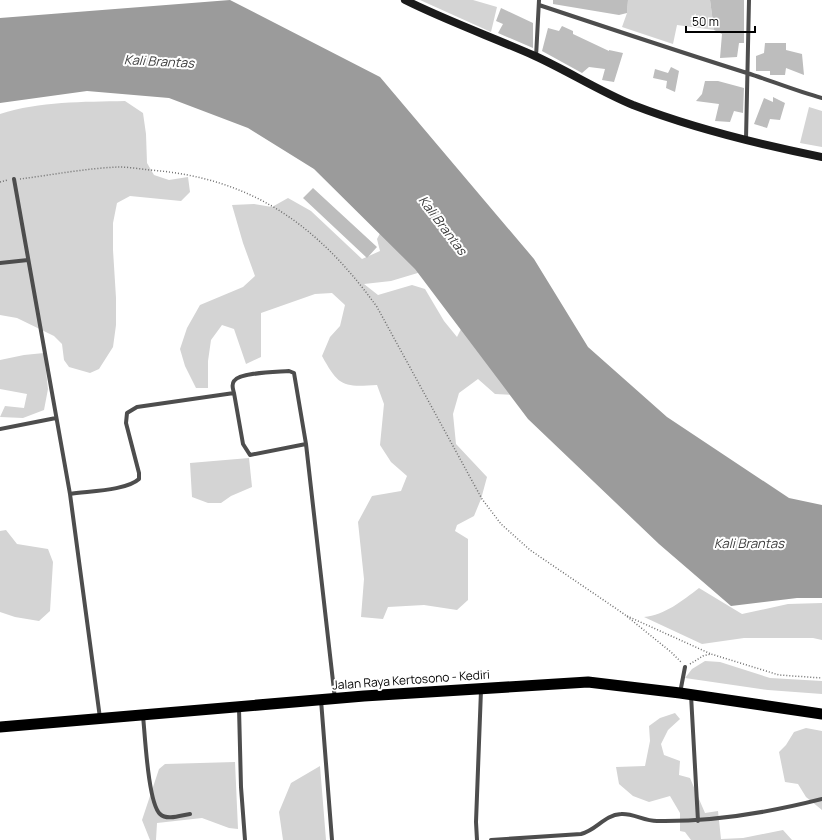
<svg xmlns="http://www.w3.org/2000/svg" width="822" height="840" viewBox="0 0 822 840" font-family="Manrope,sans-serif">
<rect width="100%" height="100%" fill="#fff"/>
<path fill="#d4d4d4" d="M420 0H473L497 7 491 32Z
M628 0H710L714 30 677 25 673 44 622 27 627 13Z
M125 101 143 113 146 134 147 163 154 175 169 180 188 177 190 192 181 201 130 196 117 203 113 223V250L116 298V325L113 347 99 369 90 373 69 367 64 360 62 344 54 336 17 318 0 315V114C40 101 83 102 125 101Z
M809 107 822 111V147L800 143Z
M288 198 311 211 362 259 380 251 377 239 386 222 431 269 391 281 364 284 378 295 412 285 425 289 444 321 457 337 468 315 517 395 495 394 478 379 459 393 453 414 456 444 487 477 481 499 474 516 457 525 455 531 468 539V600L457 610 424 605 388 607 383 619 361 617 364 579 358 522 372 496 401 491 407 476 391 462 380 445 384 404 377 385C343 387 339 387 322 356L330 337 340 326 345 305 332 293 315 294 261 313V357L246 364 234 329 222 325 211 340 208 361V388H196L185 366 180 349 187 328 200 305 243 287 255 276 243 243 232 205 254 204 272 207Z
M44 353 48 389 44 410 23 418 0 417 5 406 24 408 27 394 0 389V360L24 355Z
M249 458 252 487 231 496 221 503H208L192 497 190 463Z
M6 530 17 544 48 549 53 562 50 611 39 621 15 617 0 612V531Z
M699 588 742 614 788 604 822 603V640L813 638H744L702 644 644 617C665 615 682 601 699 588Z
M705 661 720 662 770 678 822 681V694L768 690 685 678 692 669Z
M675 713 680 719 668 730 661 744 664 755 680 761 679 775 690 778 705 813 718 811 721 839 743 838 783 830 792 840H691L685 832 680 831V813L670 796 649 802 633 796 619 784 616 767 645 766 650 741 649 726 660 718Z
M806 728 822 731V810L806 797 798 784 785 782 779 752 786 745 794 732Z
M235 762 238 829 229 828 202 818 157 823 156 840H150L142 820 159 769 165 764Z
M320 766 326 840H283L279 812 291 783Z"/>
<path fill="#9b9b9b" d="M230 0 380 77 534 259 588 347 667 417 789 498 822 505V598H797L731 606 659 544 528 419 415 269 314 169 248 128 169 98 87 91 0 103V18Z"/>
<path fill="#bdbdbd" d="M553 0H628L627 13 619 15 553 4Z
M710 0H744V43H739L737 57 720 58 722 34 714 30Z
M501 8 533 23V48L498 33 503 24 496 21Z
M562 26 573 31V34L609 51V50L623 53 614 82 602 80 605 69 589 67 582 73 542 51 548 28 559 31Z
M765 43H786V50L802 54 804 75 786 68 785 75H770V71H756V56L764 53Z
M671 67 679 71 675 92 666 88 667 81 653 78 655 69 668 73Z
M705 81H718L744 88 743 113 734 111 730 122 715 121 719 104 696 101 702 94Z
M773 97 785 103 780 120 770 119 767 128 754 124 764 98 773 102Z
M313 188 377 247 367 258 303 198Z"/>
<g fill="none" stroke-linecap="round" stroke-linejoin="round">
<path stroke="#6f6f6f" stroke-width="1.5" stroke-dasharray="1 2" stroke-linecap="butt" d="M20 179C51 175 88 168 119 167 129 167 140 169 150 170 252 178 318 225 377 307L482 499 501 524 530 550 624 614 671 652 681 662
M0 182 8 180
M627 616 711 654
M690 664 703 656 711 654 779 675 822 678"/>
<path stroke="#4d4d4d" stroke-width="4" d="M539 5C608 28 677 51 747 73 772 81 796 91 822 98
M536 57 539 0
M746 139 749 0
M14 179 70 494 100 718
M0 263 28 260
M234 393C233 389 231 385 234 381 240 372 278 372 289 371L294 373 306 444
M0 429 56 418
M70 494C87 491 126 491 139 479V473L126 423 127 413 137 407 234 393 243 444 250 455 306 444 335 699
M680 693 685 667
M691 695 698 821
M321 700 332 840
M239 708 241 787 245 840
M143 716C145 734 148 803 160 814 167 821 182 815 190 814
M477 840 476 822 481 690
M491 840 581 834C597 830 604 815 621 814 633 813 644 821 657 821 713 822 767 813 822 799"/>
<path stroke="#1a1a1a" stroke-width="8" d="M405 0C447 21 492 37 535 56 568 71 599 91 633 105 690 127 762 145 822 157"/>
<path stroke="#000" stroke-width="11" d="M0 727 364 696 588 682 680 693 822 714"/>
</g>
<g text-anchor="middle" stroke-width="4" stroke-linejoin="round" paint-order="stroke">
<g font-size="12" fill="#000" stroke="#fff">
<text transform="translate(411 680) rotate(-4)" y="4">Jalan Raya Kertosono - Kediri</text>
</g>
<g font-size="13" font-style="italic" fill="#3c3c3c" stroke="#fff">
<text transform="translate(159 61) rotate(3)" y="5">Kali Brantas</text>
<text transform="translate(443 225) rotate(53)" y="5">Kali Brantas</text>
<text x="749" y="548">Kali Brantas</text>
</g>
</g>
<path d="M686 26v6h69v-6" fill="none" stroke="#000000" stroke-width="2"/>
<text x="692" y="26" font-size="12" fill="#000000" stroke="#ffffff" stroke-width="3" paint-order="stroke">50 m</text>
</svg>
